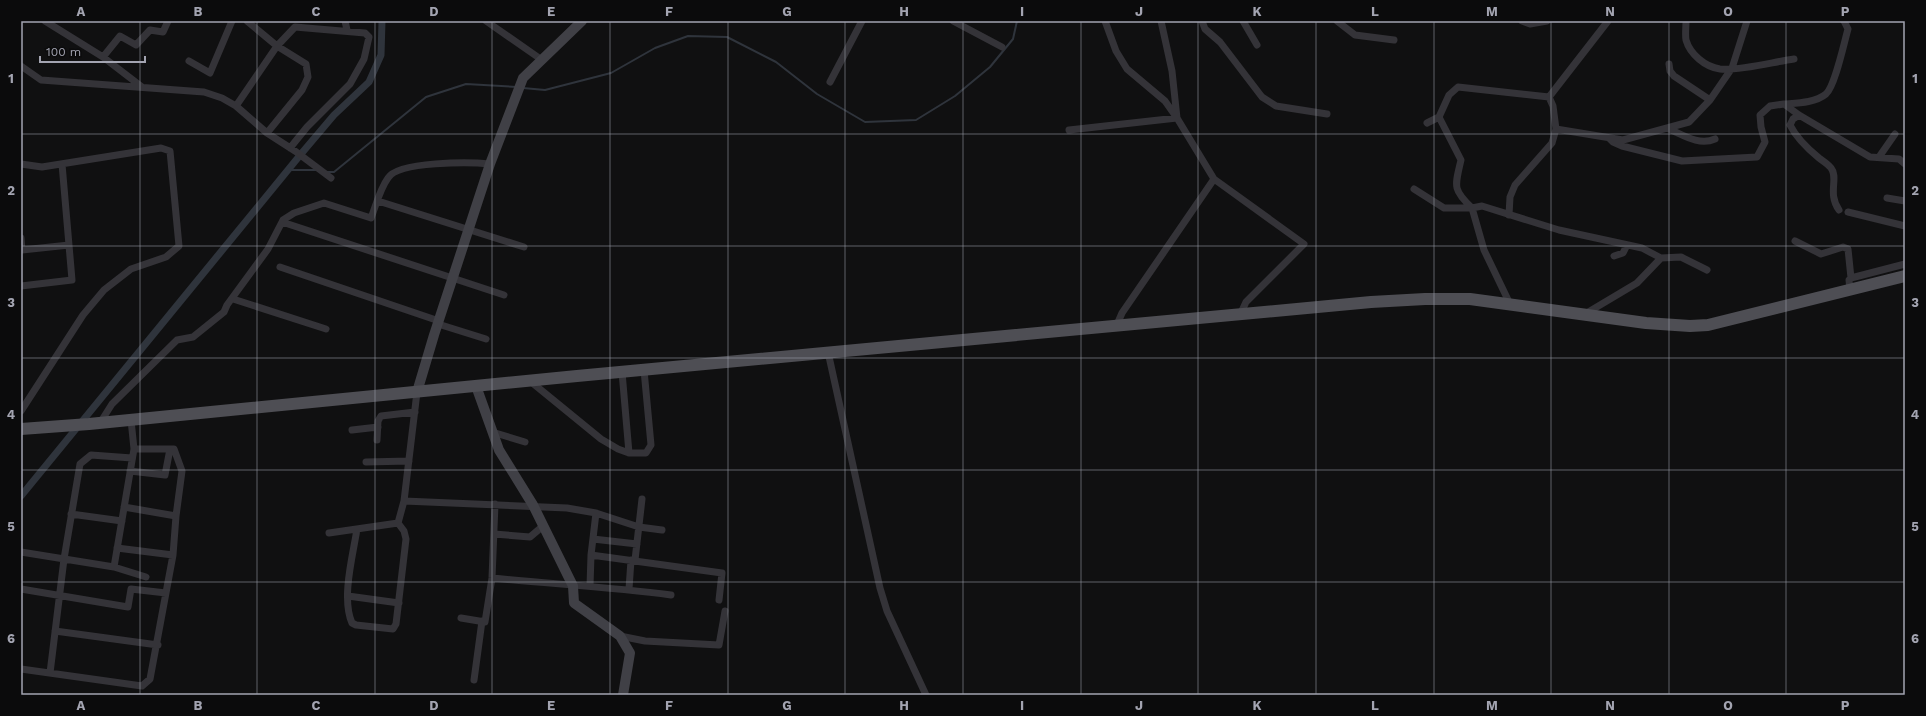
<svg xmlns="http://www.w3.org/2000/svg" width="1926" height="716" viewBox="0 0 1926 716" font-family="'Work Sans',sans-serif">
<rect width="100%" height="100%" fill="#101011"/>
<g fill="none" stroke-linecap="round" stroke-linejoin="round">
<path stroke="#2f343c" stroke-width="2" d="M523 88 545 90 611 73 655 48 688 36 727 37 776 62 817 94 865 122 916 120 955 96 990 67 1013 39 1017 21
M288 170H316
M327 172H334L426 97 466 84 517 87"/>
<path stroke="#2f343c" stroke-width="7" d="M21 496 301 154 334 115 369 82 381 55 382 21"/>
<path stroke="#343338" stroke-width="7" d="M45 21 103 57 142 87
M247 21 277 46 306 64 308 77 302 90 267 133
M345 21 347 30
M486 21 542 60
M953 21 1002 47
M1161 21 1172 71 1177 118 1214 179 1304 244 1246 302 1240 315
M1202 21 1205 29 1220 42 1262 97 1276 106 1327 114
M1243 21 1257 45
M1337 21 1355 35 1394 40
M1522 21 1530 24 1547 21
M1686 21C1686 27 1685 34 1686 40 1690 54 1705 67 1720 69 1740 71 1773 62 1794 59
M103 57 120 36 136 45 150 30 163 32 168 21
M189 61 210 73 232 21
M1669 64 1670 71 1674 76 1710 100
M21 66 41 80 204 92 222 98 236 106 267 133 295 151 331 178
M830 82 862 21
M1549 97 1553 106 1556 129 1623 140 1689 122 1710 100 1732 68 1747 21
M1784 104C1797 103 1815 103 1826 94 1835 86 1844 43 1848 29L1844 21
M236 106 277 46 295 27 365 33 369 37 364 59 350 84 307 127 290 148
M1799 115 1793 119 1790 125C1797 139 1808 149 1819 158 1823 161 1828 164 1831 168 1839 178 1827 193 1839 210
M1439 117 1461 160C1455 186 1452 189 1472 208L1482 206 1559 230 1642 248 1661 258
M1427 123 1439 117 1449 95 1458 87 1549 97 1608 21
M1669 129C1683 135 1699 146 1715 139
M1069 130 1177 118 1165 101 1127 69 1116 51 1105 21
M1609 138 1613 142 1622 146 1682 161 1757 157 1765 142 1761 127 1760 115 1770 106 1784 104 1799 115 1870 157 1899 159 1905 164
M1879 157 1895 134
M21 164 42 167 161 148 170 151 179 246 166 257 131 269 104 290 83 315 21 411
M1414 189 1444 208H1472L1484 250 1510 304
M1887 198 1905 201
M378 201 524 247
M1848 212 1905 226
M1509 215 1510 197 1515 185 1552 143 1556 129
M282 222 504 295
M21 238 22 250 69 245
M1795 241 1821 254 1843 247 1848 249 1851 278
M1614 256 1623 253 1627 245
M280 267 439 321
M21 286 72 280 62 164
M1850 290 1849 280 1851 278 1905 264
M233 299 326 329
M1585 314 1637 283 1661 258 1681 257 1707 270
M438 324 486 339
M1116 327 1122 313 1214 179
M828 352 880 588 887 611 926 695
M622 372 629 453
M530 381 601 439 618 449 629 453H646L651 445 644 370
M417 392 404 501 567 508 596 513 639 527 662 530
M100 423 112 404 177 340 193 337 224 312 227 305 268 249 283 220 294 213 324 203 371 218C376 205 380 189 388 178 398 161 471 162 490 164
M352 430 378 427
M492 432 525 442
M377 440 378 421 381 416 415 412
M366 462 409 461
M130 471 165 475 170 449
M124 507 176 516
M71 514 122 521
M357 529C353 555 341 598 352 623L356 625 393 629 396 624 406 539 404 531 398 523 404 501
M329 533 398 523
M494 534 530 537 543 526
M593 539 637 544
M117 548 173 555
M21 552 114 567 146 577
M591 555 722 573 719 600
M635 560 642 499
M114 567 134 449 131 420
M492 578C552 584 611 587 671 595
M590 586 591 555 596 513
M21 589 128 607 131 589 166 593
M629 589 631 560
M348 596 399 603
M461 618 485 622 492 578 495 504
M55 631 158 645
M620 636 645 641 719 645 725 611
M21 669 142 686 150 679 173 555 176 516 182 471 174 449H134
M50 673 64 559 80 464 91 455 132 458
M474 680 482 621"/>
<path stroke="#404046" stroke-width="10" d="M476 386 499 450 533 505 573 586 574 603 620 636 630 653 623 695
M417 392 434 335 490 164 523 78 582 21"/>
<path stroke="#4e4e54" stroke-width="12" d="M21 429 89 424 577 376 1371 302 1425 299H1470L1646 323 1690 326 1708 325 1905 276"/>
</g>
<path fill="none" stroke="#a3a4b1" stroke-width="1" stroke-opacity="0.55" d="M140 21V695M257 21V695M375 21V695M492 21V695M610 21V695M728 21V695M845 21V695M963 21V695M1081 21V695M1198 21V695M1316 21V695M1434 21V695M1551 21V695M1669 21V695M1786 21V695M21 134H1905M21 246H1905M21 358H1905M21 470H1905M21 582H1905"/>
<rect width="1926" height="716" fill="none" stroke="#0b0b0c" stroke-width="44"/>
<path d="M40 56v6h105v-6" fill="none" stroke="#a3a4b1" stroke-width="2"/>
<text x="46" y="56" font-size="12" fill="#a3a4b1" stroke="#0b0b0c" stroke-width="3" paint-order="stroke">100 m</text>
<rect x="22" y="22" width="1882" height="672" fill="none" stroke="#a3a4b1" stroke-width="1.5"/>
<g font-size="13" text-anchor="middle" font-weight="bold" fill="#a3a4b1">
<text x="81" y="16">A</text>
<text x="198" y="16">B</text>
<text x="316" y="16">C</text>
<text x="434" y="16">D</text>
<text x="551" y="16">E</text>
<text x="669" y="16">F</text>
<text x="787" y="16">G</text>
<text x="904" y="16">H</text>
<text x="1022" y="16">I</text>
<text x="1139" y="16">J</text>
<text x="1257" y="16">K</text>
<text x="1375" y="16">L</text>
<text x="1492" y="16">M</text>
<text x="1610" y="16">N</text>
<text x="1728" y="16">O</text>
<text x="1845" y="16">P</text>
<text x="11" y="83">1</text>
<text x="1915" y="83">1</text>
<text x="11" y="195">2</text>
<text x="1915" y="195">2</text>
<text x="11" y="307">3</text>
<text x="1915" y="307">3</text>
<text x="11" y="419">4</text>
<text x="1915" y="419">4</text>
<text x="11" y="531">5</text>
<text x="1915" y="531">5</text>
<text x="11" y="643">6</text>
<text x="1915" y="643">6</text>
<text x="81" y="710">A</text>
<text x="198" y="710">B</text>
<text x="316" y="710">C</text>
<text x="434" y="710">D</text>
<text x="551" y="710">E</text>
<text x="669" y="710">F</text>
<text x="787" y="710">G</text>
<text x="904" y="710">H</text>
<text x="1022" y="710">I</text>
<text x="1139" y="710">J</text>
<text x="1257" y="710">K</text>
<text x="1375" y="710">L</text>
<text x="1492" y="710">M</text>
<text x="1610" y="710">N</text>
<text x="1728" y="710">O</text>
<text x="1845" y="710">P</text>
</g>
</svg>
